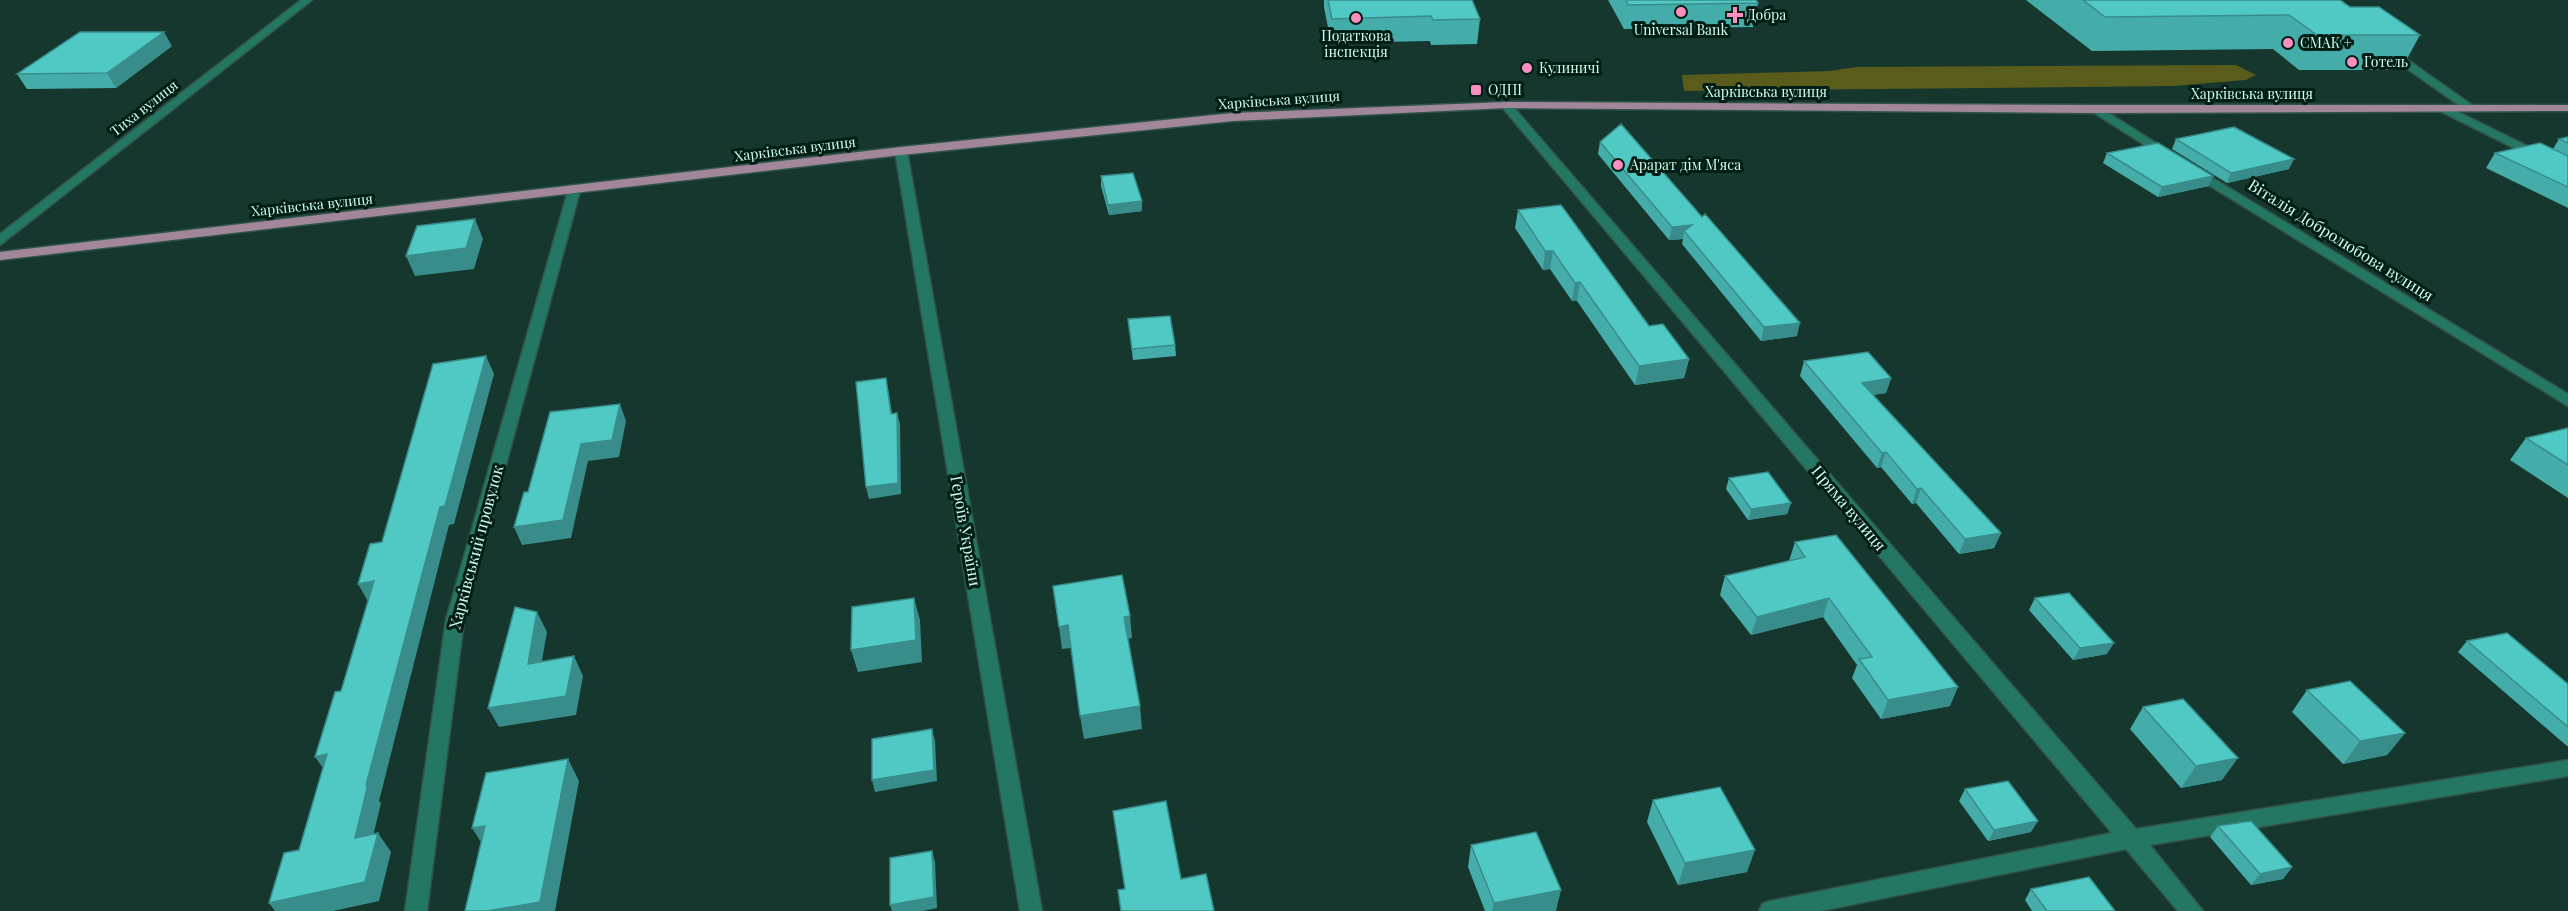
<svg xmlns="http://www.w3.org/2000/svg" width="2568" height="911" viewBox="0 0 2568 911" font-family="'Playfair Display',serif">
<rect width="100%" height="100%" fill="#16372e"/>
<path fill="#595c1a" d="M2236 65 2256 75 2246 80 2173 86 1684 91 1682 75 1830 71 1856 67Z"/>
<g fill="none" stroke-linecap="round" stroke-linejoin="round">
<g stroke="#31544a" stroke-width="3">
<path id="minor" d="M301 0H312L0 245V234Z
M2383 48H2391L2476 108 2466 110 2383 52Z
M1502 103H1510L2136 829 2568 760V776L2150 845 2203 911H2178L2126 849 1820 911H1759L1762 904 1770 901 2112 833 1502 107Z
M2438 106H2446L2568 166V175L2438 110Z
M2091 107H2099L2175 155 2169 159 2165 158 2091 111Z
M901 147 907 151 1042 911H1020L895 151Z
M2193 166 2568 394V406L2189 173 2187 170Z
M574 187 580 191 464 620 427 911H405L446 620 568 191Z"/>
</g>
<g stroke="#31544a" stroke-width="3">
<path id="primary" d="M1506 102 2095 105H2568V111L2095 113 1506 108 1233 121 901 155 0 260V252L901 147 1233 113Z"/>
</g>
<use href="#minor" fill="#247762" fill-rule="evenodd"/>
<use href="#primary" fill="#a2879a" fill-rule="evenodd"/>
</g>
<path fill="#45ada9" d="M1324 0H1472L1480 19 1477 44 1431 45 1430 41 1331 43 1324 7Z
M1608 0H1756L1758 3 1753 27 1624 29Z
M2026 0H2340L2350 7 2420 35 2401 70H2299L2273 49 2092 51Z
M172 46 116 88 27 89 17 74Z
M2568 137V208L2486 168 2495 153 2553 149 2559 139Z
M2176 139 2289 169 2227 183 2172 149Z
M1600 142 1702 217 1797 336 1761 341 1682 244 1683 239 1669 240 1598 154Z
M2107 153 2209 186 2158 197 2103 163Z
M1101 176 1142 201V211L1109 215 1101 186Z
M1518 210 1649 326 1689 359 1684 378 1635 385 1577 301H1572L1550 269 1543 270 1515 228Z
M1128 319 1175 345 1176 356 1133 360Z
M1804 361 1891 378 1886 393 1873 395 2001 533 1994 548 1959 554 1916 503 1912 504 1881 467 1877 468 1800 376Z
M2568 428V498L2510 460 2526 438Z
M1729 478 1791 503 1787 514 1748 520 1726 489Z
M1795 542 1950 706 1881 719 1852 678 1857 665 1823 617 1751 635 1720 595 1725 576 1789 561Z
M2035 598 2107 654 2073 660 2029 610Z
M2467 641 2568 684V746H2567L2458 652Z
M2307 690 2405 733 2387 755 2343 764 2292 712Z
M2143 707 2222 780 2181 788 2130 729Z
M1965 789 2031 832 1988 841 1959 801Z
M1653 800 1747 872 1678 885 1647 822Z
M2218 826 2292 867 2283 879 2251 885 2210 837Z
M1471 845 1556 911H1485L1468 867Z
M2031 889 2115 911H2032L2025 900Z"/>
<path fill="#388d8a" d="M164 32 172 46 116 88 107 73Z
M2294 159 2289 169 2227 183 2231 173Z
M2213 176 2209 186 2158 197 2162 187Z
M1142 201V211L1109 215 1108 205Z
M475 219 483 239 474 269 415 276 406 256Z
M1692 225 1684 231 1683 239 1669 240 1672 227Z
M1545 251H1553L1550 269 1543 270Z
M1580 282 1577 301H1572L1575 283Z
M1800 323 1797 336 1761 341 1764 327Z
M486 356 494 374 454 524 449 525 379 801 381 803 368 857 355 838 366 785 440 507Z
M1689 359 1684 378 1635 385 1639 366Z
M886 378 888 389 894 425 891 414Z
M1891 378 1886 393 1857 397 1862 383Z
M620 404 626 421 619 457 588 461 571 538 522 545 514 527 581 444Z
M897 413 900 424 901 494 869 499 866 487Z
M1886 452 1881 467 1877 468 1882 453Z
M1921 488 1916 503 1912 504 1917 489Z
M1791 503 1787 514 1748 520 1751 509Z
M2001 533 1994 548 1959 554 1965 539Z
M374 581 369 603 358 584Z
M914 598 920 620 922 662 858 672 851 650Z
M1829 598 1823 617 1751 635 1757 617Z
M537 612 547 632 538 683 528 664Z
M1130 616 1132 638 1126 639 1124 617Z
M1068 625 1071 648 1062 649 1059 627Z
M2114 643 2107 654 2073 660 2080 648Z
M574 656 583 676 576 715 499 727 488 708Z
M1958 687 1950 706 1881 719 1888 700Z
M1140 706 1142 729 1084 739 1080 716Z
M932 729 935 741 937 781 875 792 872 780Z
M2405 733 2387 755 2343 764 2360 741Z
M327 754 329 776 315 757Z
M2238 758 2222 780 2181 788 2196 766Z
M568 759 579 781 555 911H487Z
M2038 821 2031 832 1988 841 1994 830Z
M485 826 486 850 472 828Z
M378 833 391 852 379 901 333 911H275L269 903Z
M1755 850 1747 872 1678 885 1685 863Z
M932 851 935 862 937 908 923 911H892L890 905Z
M2292 867 2283 879 2251 885 2260 874Z
M1561 890 1556 911H1492L1494 903Z"/>
<path fill="#50c9c5" stroke="#388d8a" stroke-width="1.5" d="M1328 0H1472L1480 19 1433 20 1431 16 1332 19Z
M1626 0H1756L1758 3 1628 5Z
M2083 0H2340L2350 7H2379L2420 35H2317L2289 15 2105 17Z
M80 32H164L107 73 17 74Z
M1621 124 1702 217 1705 214 1800 323 1764 327 1684 231 1692 225 1672 227 1600 142Z
M2234 127 2294 159 2231 173 2176 139Z
M2568 137V143L2559 139Z
M2158 143 2213 176 2162 187 2107 153Z
M2540 143 2568 156V187L2495 153Z
M1133 173 1142 201 1108 205 1101 176Z
M1561 205 1649 326 1663 324 1689 359 1639 366 1580 282 1575 283 1553 251H1545L1518 210Z
M475 219 466 248 406 256 417 226Z
M1170 316 1175 345 1132 349 1128 319Z
M1868 352 1891 378 1862 383 2001 533 1965 539 1921 488 1917 489 1886 452 1882 453 1804 361Z
M486 356 445 506 440 507 366 785 368 784 355 838 378 833 365 882 269 903 284 853 299 850 327 754 315 757 335 692 341 691 374 581 358 584 370 544 382 542 433 364Z
M886 378 891 414 897 413 898 483 866 487 856 382Z
M620 404 612 440 581 444 563 520 514 527 524 492H528L550 412Z
M2568 428V465L2526 438Z
M1768 472 1791 503 1751 509 1729 478Z
M1836 535 1958 687 1888 700 1859 659 1872 657 1829 598 1757 617 1725 576 1805 557 1795 542Z
M1122 575 1130 616 1124 617 1140 706 1080 716 1068 625 1059 627 1053 586Z
M2069 593 2114 643 2080 648 2035 598Z
M914 598 916 640 851 650 852 607Z
M515 607 537 612 528 664 574 656 566 696 488 708Z
M2507 633 2568 684V727L2467 641Z
M2350 681 2405 733 2360 741 2307 690Z
M2183 699 2238 758 2196 766 2143 707Z
M932 729 934 770 872 780V739Z
M568 759 540 902 487 911H465L485 826 472 828 486 773Z
M2008 781 2038 821 1994 830 1965 789Z
M1720 787 1755 850 1685 863 1653 800Z
M1166 801 1181 879 1206 874 1214 911H1121L1118 890 1125 889 1113 811Z
M2251 821 2292 867 2260 874 2218 826Z
M1536 832 1561 890 1494 903 1471 845Z
M932 851 934 897 890 905V858Z
M2089 877 2115 911H2047L2031 889Z"/>
<g fill="#fd8ec0" stroke="#001e16" stroke-width="2">
<circle cx="1681" cy="12" r="6"/>
<path d="M1732 6h6v6h6v6h-6v6h-6v-6h-6v-6h6z"/>
<circle cx="1356" cy="18" r="6"/>
<circle cx="2288" cy="43" r="6"/>
<circle cx="2352" cy="62" r="6"/>
<circle cx="1527" cy="68" r="6"/>
<rect x="1470" y="84" width="12" height="12" rx="3"/>
<circle cx="1618" cy="165" r="6"/>
</g>
<g text-anchor="middle" stroke-width="6" stroke-linejoin="round" paint-order="stroke">
<g font-size="14" fill="#cefded" stroke="#001e16" text-anchor="start">
<text x="1747" y="20">Добра</text>
<text x="1681" y="35" text-anchor="middle">Universal Bank</text>
<text x="1356" y="41" text-anchor="middle">Податкова<tspan x="1356" dy="16">інспекція</tspan></text>
<text x="2300" y="48">СМАК +</text>
<text x="2364" y="67">Готель</text>
<text x="1539" y="73">Кулиничі</text>
<text x="1488" y="95">ОДПІ</text>
<text x="1630" y="170">Арарат дім М'яса</text>
</g>
<g font-size="14" fill="#cefded" stroke="#001e16">
<text x="1766" y="97">Харківська вулиця</text>
<text x="2252" y="99">Харківська вулиця</text>
<text transform="translate(1279 100) rotate(-4)" y="5">Харківська вулиця</text>
<text transform="translate(144 108) rotate(-38)" y="5">Тиха вулиця</text>
<text transform="translate(795 149) rotate(-7)" y="5">Харківська вулиця</text>
<text transform="translate(312 205) rotate(-6)" y="5">Харківська вулиця</text>
</g>
<g font-size="16" fill="#cefded" stroke="#001e16">
<text transform="translate(2341 240) rotate(32)" y="6">Віталія Добролюбова вулиця</text>
<text transform="translate(1849 508) rotate(50)" y="6">Пряма вулиця</text>
<text transform="translate(966 531) rotate(80)" y="6">Героїв України</text>
<text transform="translate(476 547) rotate(-75)" y="6">Харківський провулок</text>
</g>
</g>
</svg>
